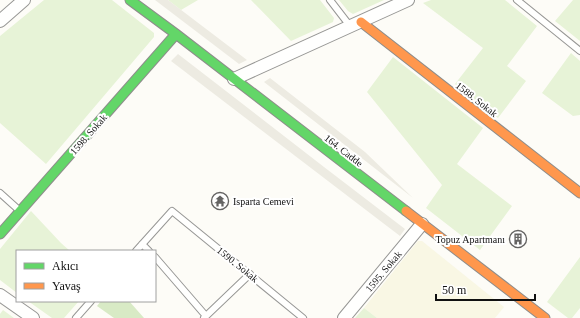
<svg xmlns="http://www.w3.org/2000/svg" width="580" height="318" viewBox="0 0 580 318" font-family="Georgia,serif">
<rect width="100%" height="100%" fill="#fdfcf7"/>
<path fill="#f9f7e4" d="M418 241H422L504 307 495 318H377L364 308Z"/>
<path fill="#e7f3d7" d="M44 0H112L154 33V37L46 164 0 123V36Z
M168 0H198L181 10Z
M251 0H320L334 18 333 22 291 41Z
M339 0H384L353 14 348 11Z
M431 0H505L537 26 507 66 526 81 498 118 455 84 483 48 423 3Z
M573 0H580V41L555 21Z
M571 53 580 61V115L573 116 542 93Z
M393 57 483 128 457 164 512 206 480 250 426 208 442 185 367 92Z
M31 211 61 243 70 251H17V293L0 280V249Z
M580 257V308L572 318H568L547 302Z
M28 301H79L64 318H52Z
M364 308 377 318H355Z
M3 310 14 318H0V314Z"/>
<path fill="#d8eac5" d="M101 301H129L144 318H114L97 306Z"/>
<path fill="#edebe2" d="M155 0H168L247 60 239 64Z
M178 54 324 167 405 229 400 236 171 61Z
M270 78 365 152 413 198 264 82Z"/>
<g fill="none" stroke-linecap="round" stroke-linejoin="round">
<g stroke="#979795" stroke-width="8">
<path id="lane" d="M330 0 350 26
M517 0 580 51
M0 193 20 211
M142 244 149 251
M136 251 172 211 303 318
M155 257 206 316
M76 318 91 301
M204 318 250 274"/>
</g>
<g stroke="#979795" stroke-width="14">
<path id="street" d="M0 21 24 0
M234 79 408 0
M0 295 33 318
M344 318 422 224"/>
</g>
<g stroke="#8e8d8b" stroke-width="11">
<path id="fast" d="M130 0 176 34 406 211
M0 234 176 34"/>
</g>
<g stroke="#8e8d8b" stroke-width="11">
<path id="slow" d="M361 22 580 193
M406 211 545 318"/>
</g>
<use href="#lane" stroke="#fffffe" stroke-width="6"/>
<use href="#street" stroke="#fffffe" stroke-width="12"/>
<use href="#fast" stroke="#63d668" stroke-width="9"/>
<use href="#slow" stroke="#ff974d" stroke-width="9"/>
</g>
<defs>
<g id="temple-ring" transform="scale(0.9)"><circle r="9.5" fill="#fff" stroke="#646362" stroke-width="1.5"/><path d="M0-6L5-2H3V0L6.5 2.5H4V6H1.5V3h-3V6H-4V2.5H-6.5L-3 0V-2H-5Z" fill="#646362"/></g>
<g id="building-ring" transform="scale(0.9)"><circle r="9.5" fill="#fff" stroke="#646362" stroke-width="1.5"/><path d="M-4-6H4V6H1V3H-1V6H-4ZM-2.5-4.3h1.7v1.8h-1.7ZM.8-4.3h1.7v1.8H.8ZM-2.5-1h1.7V.8h-1.7ZM.8-1h1.7V.8H.8Z" fill="#646362"/></g>
</defs>
<g fill-rule="evenodd">
<use href="#temple-ring" x="220" y="201"/>
<use href="#building-ring" x="518" y="239"/>
</g>
<g text-anchor="middle" stroke-width="4" stroke-linejoin="round" paint-order="stroke">
<g font-size="10" fill="#111" stroke="#fff">
<text transform="translate(477 99) rotate(38)" y="4">1588. Sokak</text>
<text transform="translate(88 134) rotate(-49)" y="4">1598. Sokak</text>
<text transform="translate(344 150) rotate(38)" y="4">164. Cadde</text>
<text transform="translate(238 264) rotate(39)" y="4">1590. Sokak</text>
<text transform="translate(383 271) rotate(-50)" y="4">1595. Sokak</text>
</g>
<g font-size="10" fill="#111" stroke="#fff" text-anchor="start">
<text x="233" y="205">Isparta Cemevi</text>
<text x="505" y="243" text-anchor="end">Topuz Apartmanı</text>
</g>
</g>
<rect x="16" y="250" width="140" height="52" fill="#ffffff" stroke="#a0a0a0"/>
<rect x="24" y="263" width="20" height="6" fill="#63d668" stroke="#a0a0a0"/>
<text x="52" y="270" font-size="12" fill="#111111">Akıcı</text>
<rect x="24" y="283" width="20" height="6" fill="#ff974d" stroke="#a0a0a0"/>
<text x="52" y="290" font-size="12" fill="#111111">Yavaş</text>
<path d="M436 294v6h99v-6" fill="none" stroke="#111111" stroke-width="2"/>
<text x="442" y="294" font-size="12" fill="#111111" stroke="#ffffff" stroke-width="3" paint-order="stroke">50 m</text>
</svg>
